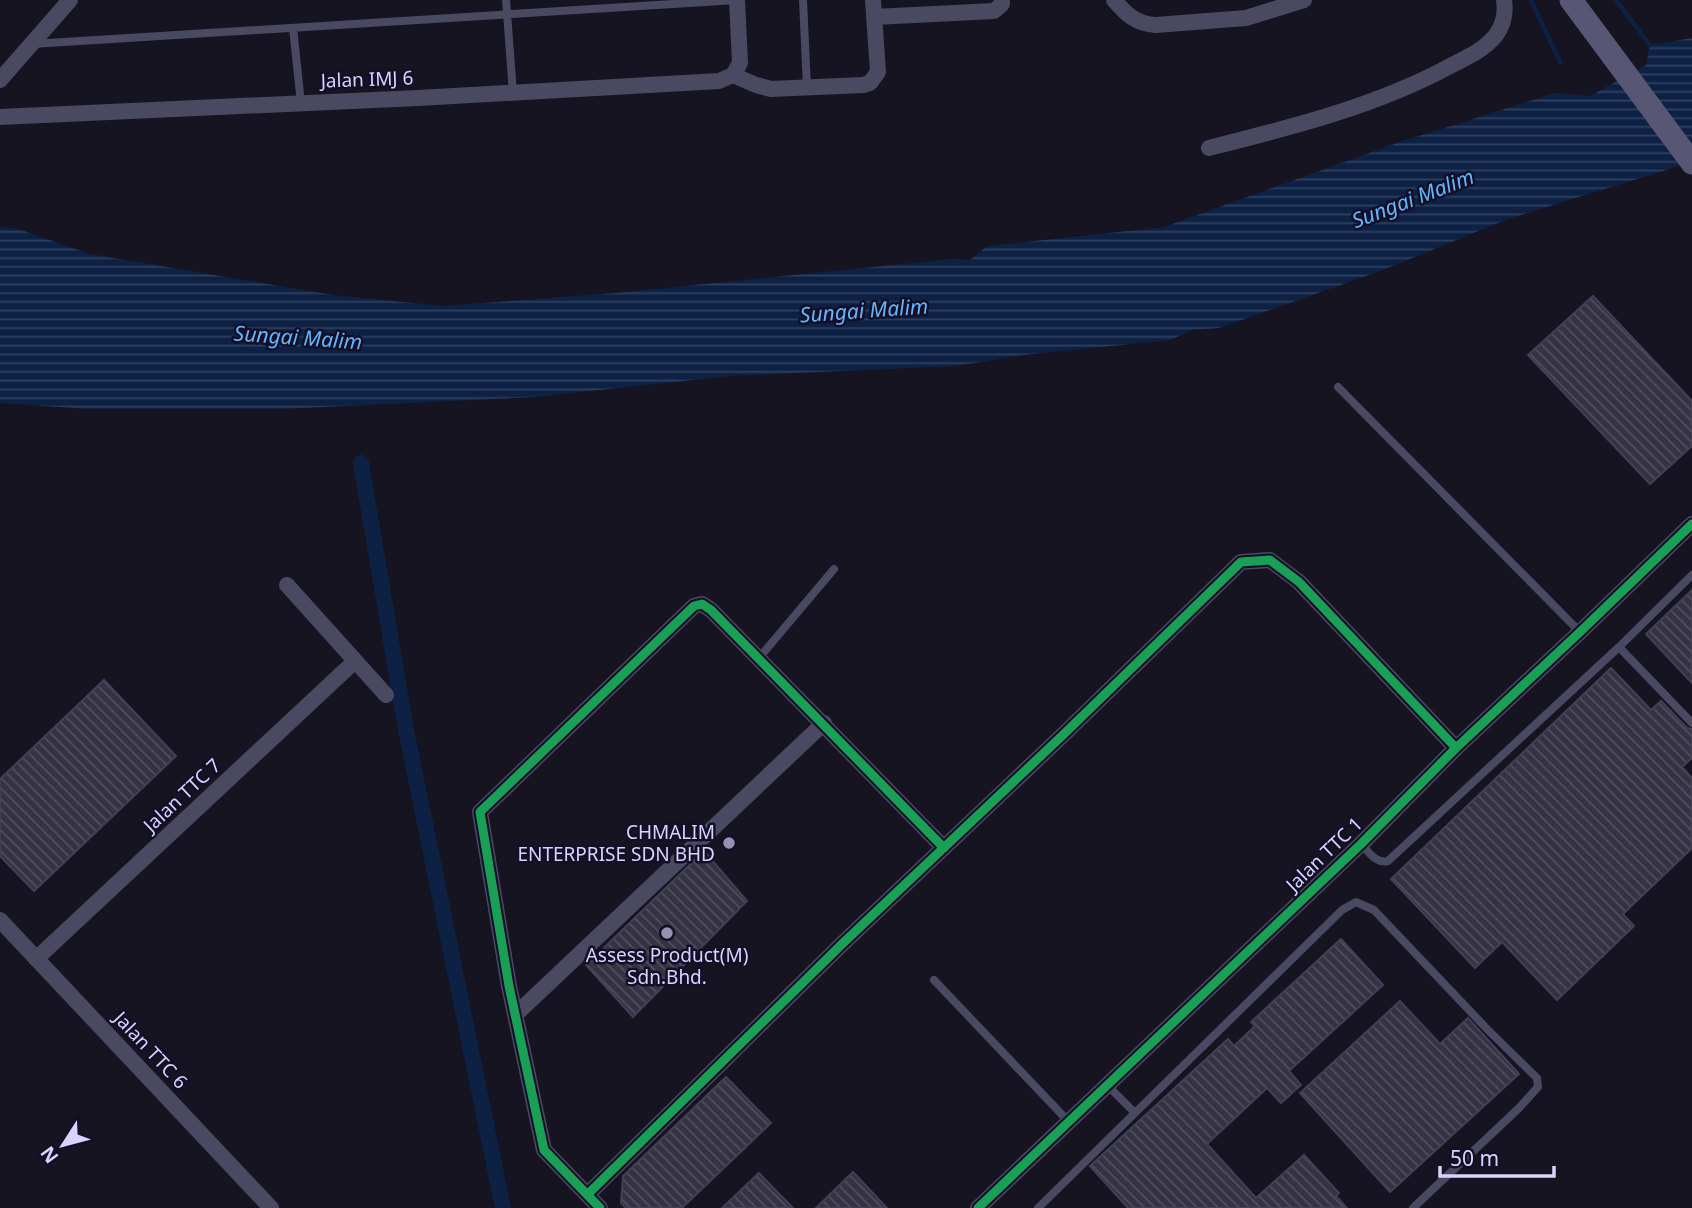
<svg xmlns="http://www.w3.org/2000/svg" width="1692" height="1208" viewBox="0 0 1692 1208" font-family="'Noto Sans',sans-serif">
<defs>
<pattern id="water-rules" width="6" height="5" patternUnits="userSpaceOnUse" patternTransform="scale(1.75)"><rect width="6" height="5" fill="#0d2144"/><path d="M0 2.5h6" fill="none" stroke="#304060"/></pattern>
<pattern id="building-back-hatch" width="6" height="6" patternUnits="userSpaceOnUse" patternTransform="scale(1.75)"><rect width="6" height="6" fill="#343243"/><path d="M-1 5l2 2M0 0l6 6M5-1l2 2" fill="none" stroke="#514f5f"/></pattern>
</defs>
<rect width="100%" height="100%" fill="#161421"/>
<path fill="url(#water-rules)" d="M1692 38V162L1508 219 1383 270 1219 328 1191 330 1171 340 1023 355 957 366 729 376 535 397 280 409H88L0 403V226L21 230 90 254 333 295 443 306 615 293 953 259 970 260 987 246 1164 227 1397 143 1555 93 1590 96 1646 65 1650 45Z"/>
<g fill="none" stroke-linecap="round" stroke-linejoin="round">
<path stroke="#0d2144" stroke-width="4.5" d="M1531 0 1560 62
M1616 0 1650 45"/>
<path stroke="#0d2144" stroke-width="16" d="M361 463 406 730 503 1208"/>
</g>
<path fill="url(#building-back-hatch)" stroke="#433f54" stroke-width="2" d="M1593 296 1692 401V446L1650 484 1528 355Z
M1692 590V683L1646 634Z
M1611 668 1651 710 1661 701 1687 728 1692 729V758L1682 767 1692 778V848L1623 914 1634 926 1557 1000 1502 942 1475 968 1391 879Z
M104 680 176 756 34 891 0 856V779Z
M704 851 747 901 633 1017 586 965Z
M1341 939 1383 985 1289 1071 1301 1085 1281 1103 1267 1088 1207 1144 1256 1198 1304 1155 1339 1193 1336 1196 1347 1208H1128L1090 1166 1228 1039 1234 1046 1255 1026 1251 1022Z
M1400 1001 1440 1044 1468 1018 1519 1074 1390 1192 1300 1093Z
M726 1077 771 1123 682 1208H626L621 1203 623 1176Z
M853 1172 887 1208H816Z
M759 1173 793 1208H722Z"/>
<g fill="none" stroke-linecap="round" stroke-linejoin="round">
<path stroke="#4a4962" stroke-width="8" d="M506 0 513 93
M803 0 807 87
M293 28 301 103
M32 44 737 0
M1338 387 1580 632
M1692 575 1619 647 1692 723
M759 658 834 569
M1361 844C1369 852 1376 864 1388 861L1619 647
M934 980 1069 1122
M1107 1085 1135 1113
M1038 1208 1342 910 1356 902 1374 910 1488 1030 1537 1078 1538 1087 1519 1108 1413 1208"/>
<path stroke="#4a4962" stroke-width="16" d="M1114 0C1126 14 1136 24 1156 25L1246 18 1304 0
M874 17 994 11 1002 4V0
M733 75 756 85 771 89 863 85 870 83 878 72 873 0
M733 75 740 63 737 0
M0 80 70 0
M0 117 418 98 719 81 733 75
M1209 148C1292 127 1377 106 1452 65 1468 57 1484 50 1496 35 1504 24 1506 13 1504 0
M287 585 386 695
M0 920 271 1208
M36 959 355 661
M515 1015 824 723
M588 1194 841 945 1065 733 1241 562 1270 560 1299 582 1456 748
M600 1208 544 1150 509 986 480 812 694 606 702 604 711 610 944 848
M978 1208 1361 844 1456 748 1580 632 1692 524"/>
<path stroke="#575674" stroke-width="23" d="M1571 0 1692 163"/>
<g stroke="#130f26" stroke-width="13">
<path id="cycleway" d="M588 1194 841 945 1065 733 1241 562 1270 560 1299 582 1456 748
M600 1208 544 1150 509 986 480 812 694 606 702 604 711 610 944 848
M978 1208 1361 844 1456 748 1580 632 1692 524"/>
</g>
<use href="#cycleway" stroke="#1a9f57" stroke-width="9"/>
</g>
<g fill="#9591b1" stroke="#130f26" stroke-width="2.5">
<circle cx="729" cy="843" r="7"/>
<circle cx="667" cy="933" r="7"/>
</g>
<g text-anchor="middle" stroke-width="5" stroke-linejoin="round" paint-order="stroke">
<g font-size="19" fill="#d9d4ff" stroke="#130f26">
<text transform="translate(367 79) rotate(-2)" y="7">Jalan IMJ 6</text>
<text transform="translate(182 795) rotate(-43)" y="7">Jalan TTC 7</text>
<text transform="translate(1324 854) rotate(-44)" y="7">Jalan TTC 1</text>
<text transform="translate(151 1050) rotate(47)" y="7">Jalan TTC 6</text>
</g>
<g font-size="19" fill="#d9d4ff" stroke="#130f26" text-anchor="end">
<text x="715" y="839">CHMALIM<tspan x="715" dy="22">ENTERPRISE SDN BHD</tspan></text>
<text x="667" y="962" text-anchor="middle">Assess Product(M)<tspan x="667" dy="22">Sdn.Bhd.</tspan></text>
</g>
<g font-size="21" font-style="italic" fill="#62b6ff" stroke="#130f26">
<text transform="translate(1413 199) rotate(-21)" y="7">Sungai Malim</text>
<text transform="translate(864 311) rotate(-4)" y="7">Sungai Malim</text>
<text transform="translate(298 338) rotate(4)" y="7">Sungai Malim</text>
</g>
</g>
<g transform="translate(63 1145) rotate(234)" stroke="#130f26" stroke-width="5" paint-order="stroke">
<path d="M0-5L12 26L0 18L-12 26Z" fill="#d9d4ff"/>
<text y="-10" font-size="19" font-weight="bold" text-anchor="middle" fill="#d9d4ff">N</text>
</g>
<path d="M1440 1166v10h114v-10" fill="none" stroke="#d9d4ff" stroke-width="3.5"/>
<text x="1450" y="1166" font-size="21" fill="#d9d4ff" stroke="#130f26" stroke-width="5" paint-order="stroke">50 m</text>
</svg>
